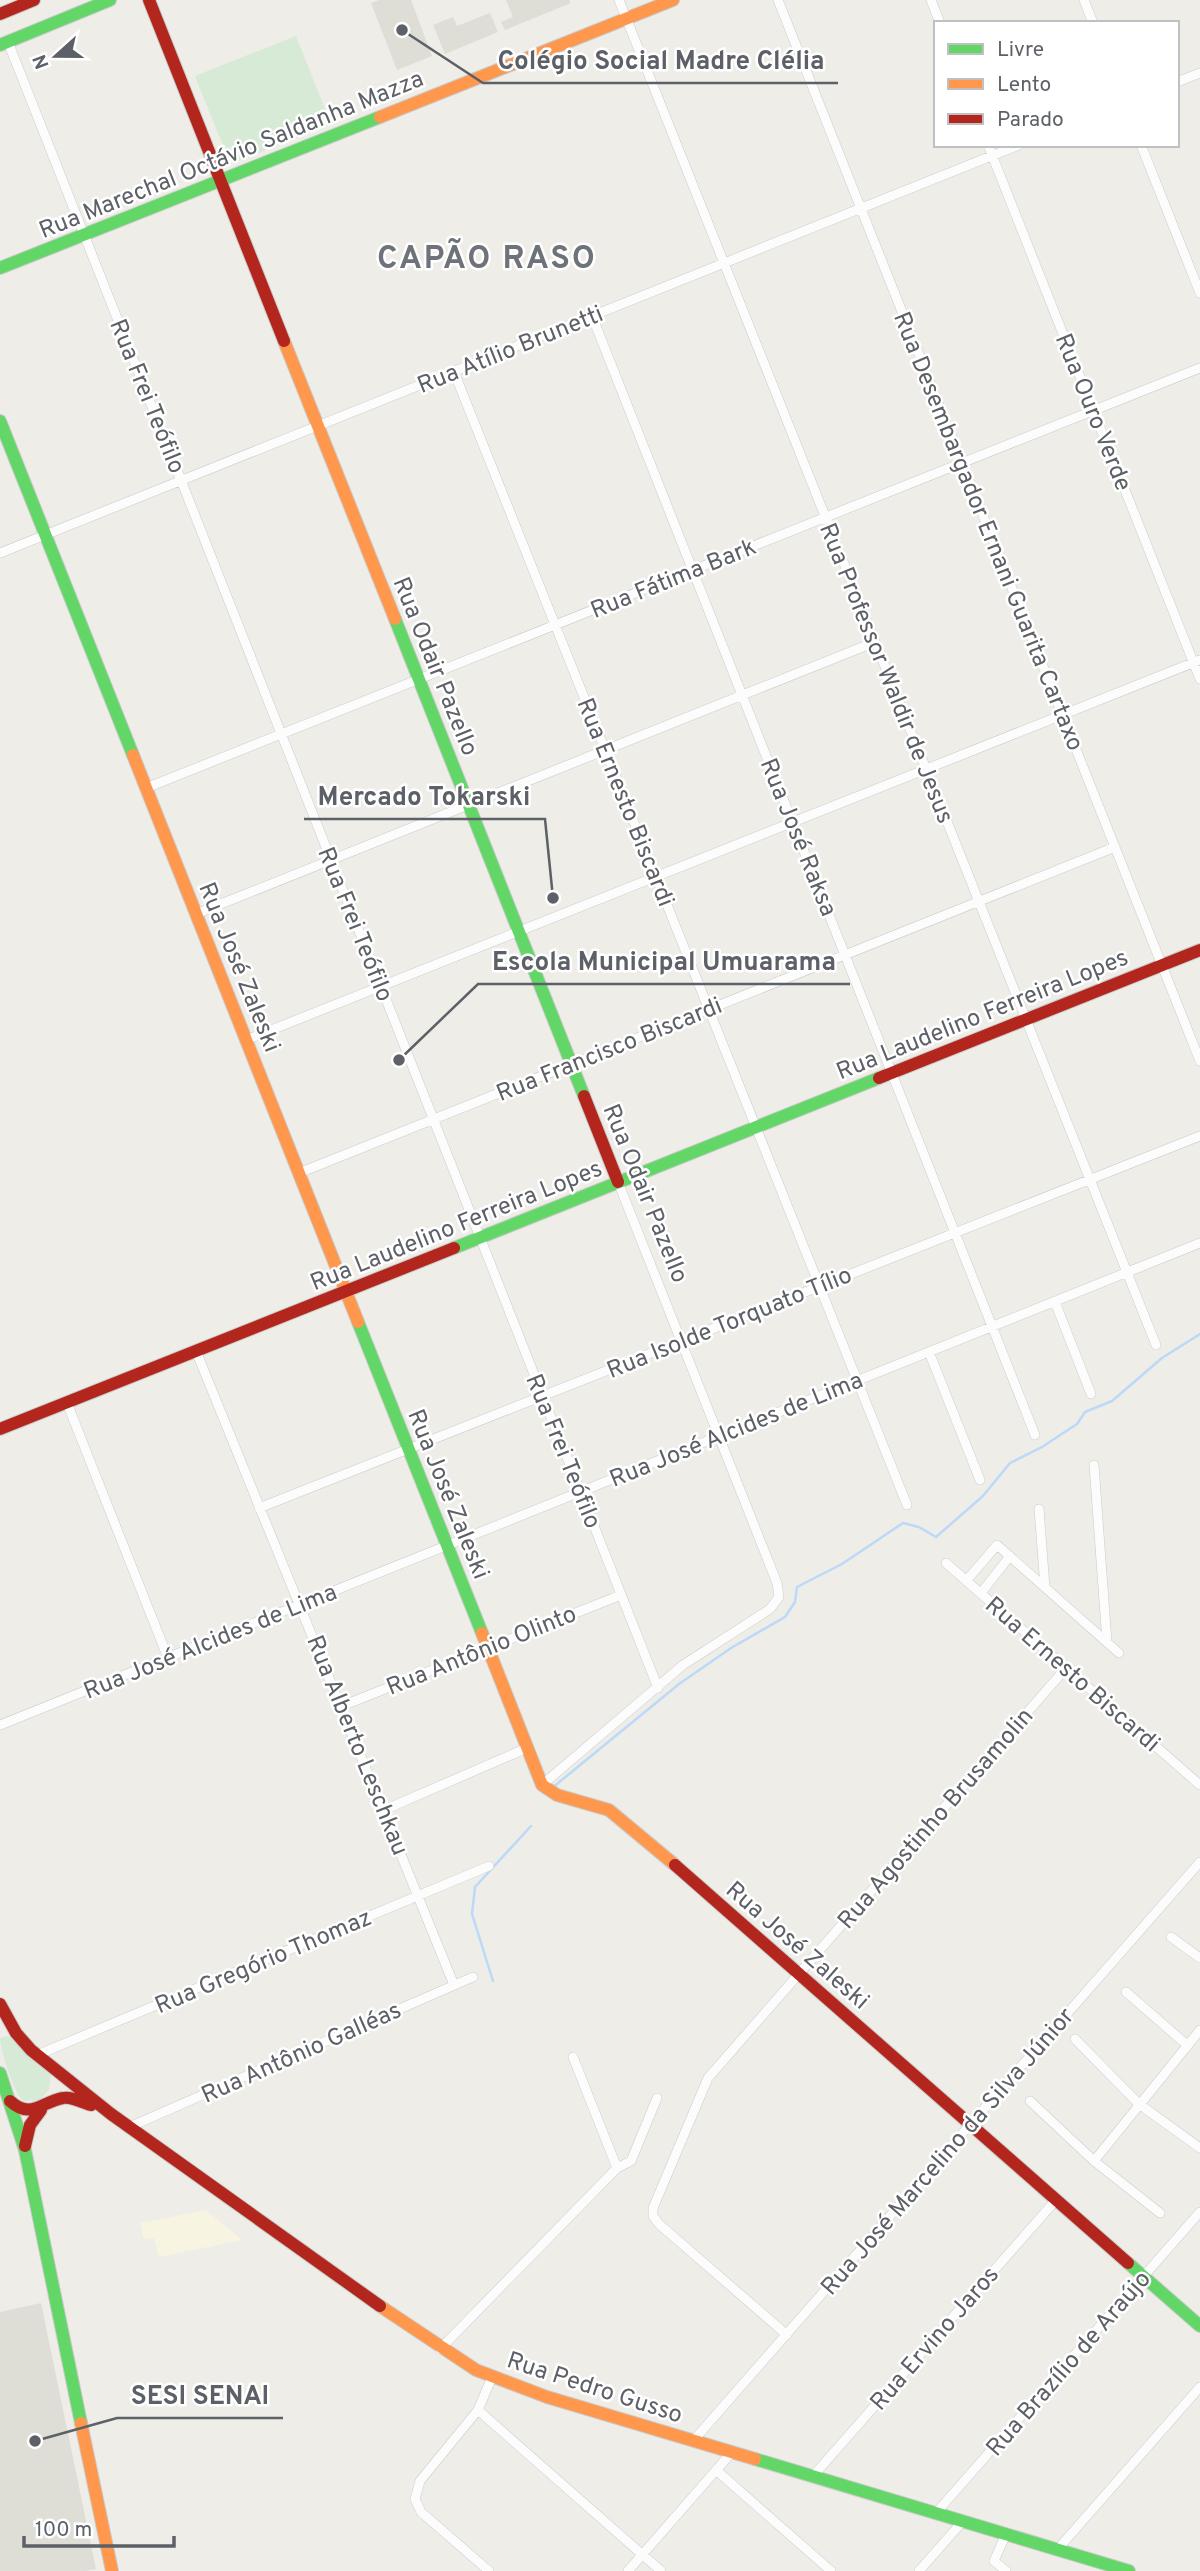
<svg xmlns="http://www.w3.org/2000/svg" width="1200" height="2571" viewBox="0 0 1200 2571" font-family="Overpass,sans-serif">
<rect width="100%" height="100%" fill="#eeede8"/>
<path fill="#f7f4e1" d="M206 2210 242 2240 159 2257 154 2238 144 2239 140 2223Z"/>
<path fill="#deddd6" d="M379 0H411L432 56 397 70 371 3Z
M506 0H569L571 3 505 30 501 22 513 17Z
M490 13 498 32 445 54 433 25 453 17 457 26Z
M41 2303 96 2569 86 2571H0V2312Z"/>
<path fill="#d6ead5" d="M296 36 331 124 236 162 226 153 195 76Z
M7 2036C11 2037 43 2068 51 2074L49 2090 39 2100 24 2101C15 2097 0 2049 0 2038Z"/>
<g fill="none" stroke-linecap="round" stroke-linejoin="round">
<path stroke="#bcd9f8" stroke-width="2.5" d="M552 1788 679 1684 731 1648 785 1617 795 1602 797 1587 842 1564 903 1523 919 1527 936 1537 983 1496 1010 1463 1042 1447 1077 1424 1085 1412 1112 1401 1162 1358 1200 1334
M493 1981 472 1914 475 1887 531 1826"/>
<g stroke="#cbcbca" stroke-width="10">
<path id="street" d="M619 0 1156 1345
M778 0 1200 1061
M931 0 940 23
M1084 0 1093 23
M8 42 658 1688
M1177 82 1200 73
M988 145 1200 679
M1141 145 1200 293
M592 316 1035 1435
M454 372 907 1505
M0 553 1019 145
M146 788 1200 368
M196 914 875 642
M246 1040 1200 660
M299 1173 1115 847
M1055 1302 1091 1394
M196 1351 454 1985
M929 1352 980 1480
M67 1403 168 1658
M1094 1465 1107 1642
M259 1508 1200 1136
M1039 1509 1045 1587
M946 1563 1200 1785
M966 1581 997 1545 1119 1653
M981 1593 1010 1556
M342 1706 621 1595
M0 1725 1200 1243
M542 1785 683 1665 770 1609 779 1597 777 1583 618 1182
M384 1810 527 1748
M1171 1937 1200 1958
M1126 1992 1187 2045
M1075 2039 1139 2104 1200 2148
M37 2055 489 1866
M573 2057 617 2168
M1030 2101 1094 2161 1160 2213
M129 2127 473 1977
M1094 2161 1200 2030
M787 2335 659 2224 653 2216V2208L708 2078 1066 1668
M440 2349 617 2168 631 2161 657 2098
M478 2410 661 2571
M693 2441 1200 1862
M716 2470 831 2571
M813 2476 1056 2200
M936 2513 1200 2212
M1006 2534 994 2561 1006 2571
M1057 2550 1200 2387
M489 2571 421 2512 415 2499 420 2481 478 2410 492 2377
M628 2571 732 2452
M919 2571 963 2521"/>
</g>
<g stroke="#c9cac9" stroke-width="14">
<path id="fast" d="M0 45 110 0
M0 268 380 117
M0 421 133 755
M395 619 584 1096
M454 1248 879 1078
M358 1322 482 1633
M0 2073 25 2150 81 2423
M1128 2263 1200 2326
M755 2459 1129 2571"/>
</g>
<g stroke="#c9cac9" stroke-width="14">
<path id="slow" d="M380 117 673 0
M284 341 395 619
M133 755 358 1322
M482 1633 542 1785 557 1795 609 1810 675 1865
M380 2306 476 2370 547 2397 755 2459
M81 2423 112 2571"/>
</g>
<g stroke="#c9cac9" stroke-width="14">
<path id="jam" d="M149 0 284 341
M0 14 34 0
M879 1078 1200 950
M584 1096 618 1182
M0 1429 454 1248
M675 1865 1128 2263
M0 2004 16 2033 31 2050 111 2114 380 2306
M10 2101C31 2120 41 2102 63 2098 71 2096 83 2103 91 2105
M25 2146 30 2125 41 2110"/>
</g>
<use href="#street" stroke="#fcfcfc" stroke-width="9"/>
<use href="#fast" stroke="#63d668" stroke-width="12"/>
<use href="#slow" stroke="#ff974d" stroke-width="12"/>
<use href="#jam" stroke="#b3261e" stroke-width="12"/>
</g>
<g text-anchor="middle" stroke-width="5" stroke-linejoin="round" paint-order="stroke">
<g font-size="24" fill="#5d6167" stroke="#fff">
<text transform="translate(231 154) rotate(-22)" y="8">Rua Marechal Octávio Saldanha Mazza</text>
<text transform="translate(510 349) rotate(-22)" y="8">Rua Atílio Brunetti</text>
<text transform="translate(148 396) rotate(68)" y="8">Rua Frei Teófilo</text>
<text transform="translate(1094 412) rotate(68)" y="8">Rua Ouro Verde</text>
<text transform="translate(989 531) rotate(68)" y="8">Rua Desembargador Ernani Guarita Cartaxo</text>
<text transform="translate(673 578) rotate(-22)" y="8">Rua Fátima Bark</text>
<text transform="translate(436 666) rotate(68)" y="8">Rua Odair Pazello</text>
<text transform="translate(887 673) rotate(68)" y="8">Rua Professor Waldir de Jesus</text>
<text transform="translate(626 802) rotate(68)" y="8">Rua Ernesto Biscardi</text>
<text transform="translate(799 837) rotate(68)" y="8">Rua José Raksa</text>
<text transform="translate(356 924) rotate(68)" y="8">Rua Frei Teófilo</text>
<text transform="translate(240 967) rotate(68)" y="8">Rua José Zaleski</text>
<text transform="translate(982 1014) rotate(-22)" y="8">Rua Laudelino Ferreira Lopes</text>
<text transform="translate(609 1049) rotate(-22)" y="8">Rua Francisco Biscardi</text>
<text transform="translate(646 1193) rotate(68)" y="8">Rua Odair Pazello</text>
<text transform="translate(456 1225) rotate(-22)" y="8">Rua Laudelino Ferreira Lopes</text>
<text transform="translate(729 1322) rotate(-22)" y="8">Rua Isolde Torquato Tílio</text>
<text transform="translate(736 1429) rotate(-22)" y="8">Rua José Alcides de Lima</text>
<text transform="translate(564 1451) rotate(68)" y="8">Rua Frei Teófilo</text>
<text transform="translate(449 1494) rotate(68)" y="8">Rua José Zaleski</text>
<text transform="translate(210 1641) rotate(-22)" y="8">Rua José Alcides de Lima</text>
<text transform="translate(481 1650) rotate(-22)" y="8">Rua Antônio Olinto</text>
<text transform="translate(1073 1674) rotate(41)" y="8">Rua Ernesto Biscardi</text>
<text transform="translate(358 1745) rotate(68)" y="8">Rua Alberto Leschkau</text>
<text transform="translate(935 1818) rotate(-49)" y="8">Rua Agostinho Brusamolin</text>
<text transform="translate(798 1945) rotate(41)" y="8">Rua José Zaleski</text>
<text transform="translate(263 1961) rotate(-23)" y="8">Rua Gregório Thomaz</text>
<text transform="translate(301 2052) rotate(-24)" y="8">Rua Antônio Galléas</text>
<text transform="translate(947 2151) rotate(-49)" y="8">Rua José Marcelino da Silva Júnior</text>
<text transform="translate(934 2338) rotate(-49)" y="8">Rua Ervino Jaros</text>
<text transform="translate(1068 2363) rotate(-49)" y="8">Rua Brazílio de Araújo</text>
<text transform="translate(595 2387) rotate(18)" y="8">Rua Pedro Gusso</text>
</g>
<g font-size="32" font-weight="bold" letter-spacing="2" fill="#6e7379" stroke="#fff">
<text x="487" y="268">CAPÃO RASO</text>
</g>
</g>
<path fill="none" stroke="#5d6167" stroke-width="2.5" d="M402 30L483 83H838M553 898L545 819H304M399 1060L478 984H850M35 2441L117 2418H283"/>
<g fill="#5d6167" stroke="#fff" stroke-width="2.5">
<circle cx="402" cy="30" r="7"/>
<circle cx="553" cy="898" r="7"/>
<circle cx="399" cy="1060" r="7"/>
<circle cx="35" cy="2441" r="7"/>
</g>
<g font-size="26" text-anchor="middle" font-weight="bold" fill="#5d6167" stroke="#fff" stroke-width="5" stroke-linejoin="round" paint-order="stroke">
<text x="661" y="69">Colégio Social Madre Clélia</text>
<text x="424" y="805">Mercado Tokarski</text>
<text x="664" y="970">Escola Municipal Umuarama</text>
<text x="200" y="2404">SESI SENAI</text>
</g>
<rect x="934" y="21" width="245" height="126" fill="#ffffff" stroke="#bec0c2" stroke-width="2"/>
<rect x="948" y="44" width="35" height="10" fill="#63d668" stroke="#bec0c2" stroke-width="2"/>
<text x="997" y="56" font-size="21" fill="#5d6167">Livre</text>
<rect x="948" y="79" width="35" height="10" fill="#ff974d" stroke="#bec0c2" stroke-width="2"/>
<text x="997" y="91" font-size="21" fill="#5d6167">Lento</text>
<rect x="948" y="114" width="35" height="10" fill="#b3261e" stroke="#bec0c2" stroke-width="2"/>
<text x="997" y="126" font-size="21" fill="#5d6167">Parado</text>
<g transform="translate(56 56) rotate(249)" stroke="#ffffff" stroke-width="5" paint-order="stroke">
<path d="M0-5L12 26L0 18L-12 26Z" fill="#5d6167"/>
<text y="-10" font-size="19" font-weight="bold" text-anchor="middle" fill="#5d6167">N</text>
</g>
<path d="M24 2536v10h150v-10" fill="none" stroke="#5d6167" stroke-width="3.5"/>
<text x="35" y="2536" font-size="21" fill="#5d6167" stroke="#ffffff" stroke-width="5" paint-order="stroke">100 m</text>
</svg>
